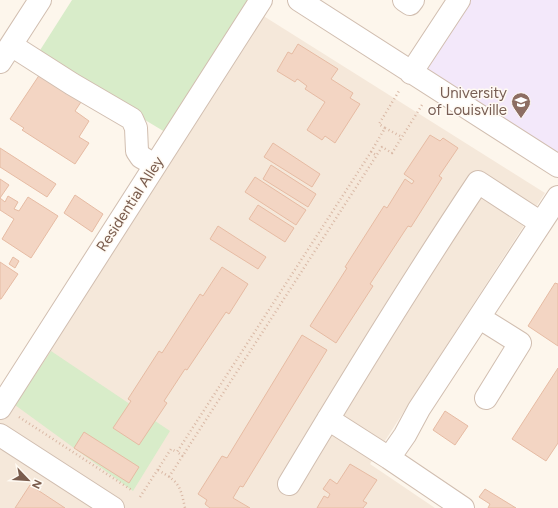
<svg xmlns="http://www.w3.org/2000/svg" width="558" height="508" viewBox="0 0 558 508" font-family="Figtree,sans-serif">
<rect width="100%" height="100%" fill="#fdf6ec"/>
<path fill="#f5e8da" d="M254 10 545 193 370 464 435 508H0V408Z"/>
<path fill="#f3e8fa" d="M461 0H558V166L411 73Z"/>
<path fill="#d8ecc9" d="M72 0H252L165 132 37 55Z
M51 351 170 431 133 491 15 405Z"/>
<path fill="#f3d5c3" stroke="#e6bba3" d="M298 44 338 69 331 79 353 93 350 98 360 104 335 143 325 136 322 140 307 130 325 102 305 89 307 86 299 80 297 79 295 82 277 71 288 52 292 54Z
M40 74 83 99 75 111 89 121 79 137 89 143 75 164 22 130 24 128 10 119Z
M430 135 440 141 443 138 458 148 439 176 442 178 411 227 408 226 404 232 370 284 373 286 336 343 310 326 347 268 345 267 384 206 387 208 405 179 412 184 414 181 404 174Z
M273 143 320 174 312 187 264 157Z
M0 148 56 184 47 197 0 167Z
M271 165 316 194 308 207 263 179Z
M255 177 306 210 296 225 245 192Z
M0 179 9 185 0 198Z
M75 195 103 214 92 232 64 213Z
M8 196 18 202 14 209 19 211 28 197 58 216 31 258 2 239 14 219 0 210V198L5 202Z
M258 205 294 228 285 242 249 219Z
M218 226 266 257 258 269 210 239Z
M13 257 19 261 15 268 9 264Z
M0 262 18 274 1 299H0Z
M222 267 248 284 229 314 226 312 187 370 185 369 164 401 167 403 139 445 113 428 131 401 128 399 159 351 162 353 200 294 203 296Z
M555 283 558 284V346L528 326Z
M302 335 327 350 243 487 240 486 233 498 250 508H210L205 504 207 500 198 494 222 456 227 458Z
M558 368V443L546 461 512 439Z
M445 411 468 426 455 445 433 430Z
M84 432 139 467 129 483 74 448Z
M350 464 377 480 363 501 367 503 363 508H317L324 496 328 498 330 494 323 489 330 479 337 484Z
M30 485 65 508H15Z
M485 489 516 508H488L490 504 479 497Z"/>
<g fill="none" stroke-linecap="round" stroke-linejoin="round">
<g stroke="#d1beb0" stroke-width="24">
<path id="minor" d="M299 0 558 166
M404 0 410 4 413 0
M11 45 72 84 132 119 136 128 137 151 141 157 155 165
M0 62 40 0
M411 73 459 0
M480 318 520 343 486 398
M0 408 261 0
M328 419 389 458 463 508
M0 435 113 508
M389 458 405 435 419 409 558 197
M289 484C350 382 412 281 478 182L541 223"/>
</g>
<path stroke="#d9b8a5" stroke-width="2.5" stroke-dasharray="1 3" stroke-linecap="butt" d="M385 128 402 137
M371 152 385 128 379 124 399 91
M19 417 133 491
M183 456 177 452 371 152 376 155
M158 470C179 482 180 485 185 508
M169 477 382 147 392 153 422 105 420 104
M140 497 171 449 177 452"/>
<use href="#minor" stroke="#fff" stroke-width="22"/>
</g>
<defs>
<g id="university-pin" transform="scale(1)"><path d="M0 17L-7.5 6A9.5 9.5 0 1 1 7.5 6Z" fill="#8d6e63" stroke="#fffaf3"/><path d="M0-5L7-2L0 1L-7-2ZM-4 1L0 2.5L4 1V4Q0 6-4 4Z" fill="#fff"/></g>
</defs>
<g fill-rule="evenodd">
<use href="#university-pin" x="521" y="102"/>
</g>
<g text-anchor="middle" stroke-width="3" stroke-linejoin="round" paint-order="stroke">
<g font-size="15" fill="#785e54" stroke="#fffaf3" text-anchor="end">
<text x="507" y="98">University<tspan x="507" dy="17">of Louisville</tspan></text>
</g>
<g font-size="15" fill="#7a5c4d" stroke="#fffaf3">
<text transform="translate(130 204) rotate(-57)" y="5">Residential Alley</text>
</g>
</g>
<g transform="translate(28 480) rotate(115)" stroke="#fffaf3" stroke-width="3" paint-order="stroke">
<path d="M0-3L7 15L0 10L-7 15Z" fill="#7a5c4d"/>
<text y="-6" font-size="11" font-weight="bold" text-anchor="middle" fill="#7a5c4d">N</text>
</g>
</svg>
